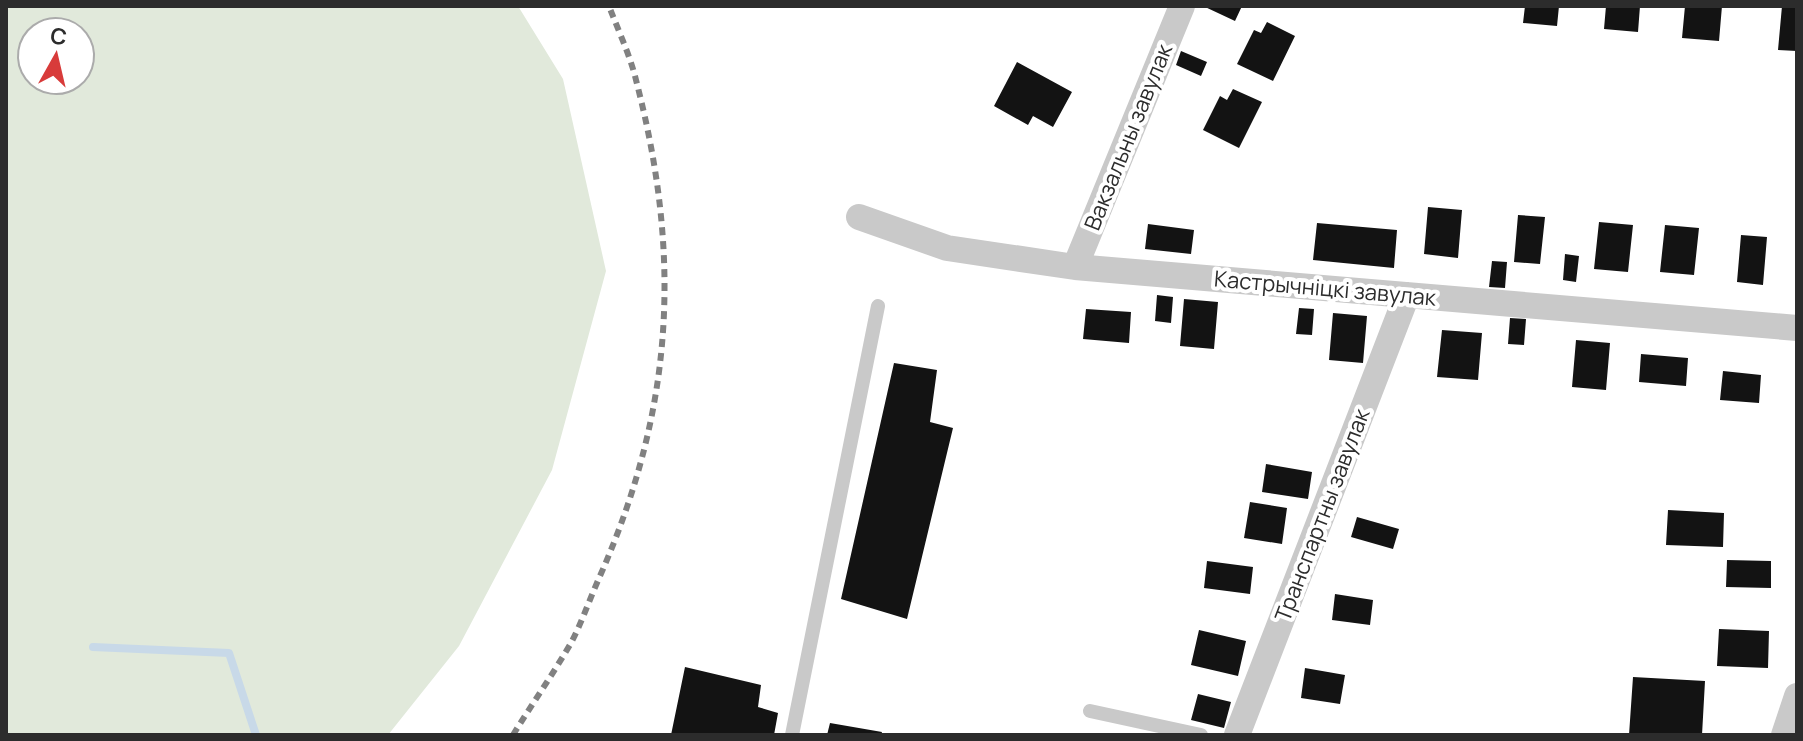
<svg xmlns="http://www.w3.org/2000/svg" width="1803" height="741" viewBox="0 0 1803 741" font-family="Manrope,sans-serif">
<rect width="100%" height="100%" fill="#fff"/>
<path fill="#e1e9db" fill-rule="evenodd" d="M6 6H518L563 79 606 271 552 470 459 646 388 735H6ZM32 32H80V80H32Z"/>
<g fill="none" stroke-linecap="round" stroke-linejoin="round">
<path stroke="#c8d9e8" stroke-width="8" d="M93 647 229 653 256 735"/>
</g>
<path fill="#131313" d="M1203 6H1242L1235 21Z
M1525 6H1559L1557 26 1523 23Z
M1606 6H1640L1638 32 1604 29Z
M1685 6H1722L1719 41 1682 38Z
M1782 6H1797V51L1778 50Z
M1267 22 1295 36 1273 81 1237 64 1254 30 1261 33Z
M1181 51 1207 62 1201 76 1176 65Z
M1017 62 1072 92 1053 127 1033 116 1028 125 994 106Z
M1233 89 1262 102 1239 148 1203 130 1220 96 1227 100Z
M1428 207 1462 210 1458 258 1424 254Z
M1518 215 1545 217 1540 264 1514 262Z
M1599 222 1633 225 1628 272 1594 269Z
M1317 223 1397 230 1394 268 1313 260Z
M1148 224 1194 230 1191 254 1145 249Z
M1665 225 1699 228 1694 275 1660 272Z
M1741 235 1767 237 1763 285 1737 282Z
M1565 254 1579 256 1576 282 1563 280Z
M1492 261 1507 262 1505 288 1489 287Z
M1157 295 1173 297 1171 323 1155 321Z
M1184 299 1218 302 1214 349 1180 346Z
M1299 308 1314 309 1312 335 1296 334Z
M1086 309 1131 312 1129 343 1083 339Z
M1333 313 1367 316 1363 363 1329 360Z
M1510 318 1526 319 1524 345 1508 344Z
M1442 330 1482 333 1478 380 1437 377Z
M1576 340 1610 343 1606 390 1572 387Z
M1641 354 1688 358 1686 386 1639 382Z
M894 363 937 370 930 422 953 428 907 619 841 599Z
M1723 371 1761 375 1759 403 1720 400Z
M1266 464 1312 472 1308 499 1262 492Z
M1250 502 1287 508 1282 544 1244 538Z
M1668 510 1724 513 1723 547 1666 545Z
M1357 517 1399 529 1393 549 1351 537Z
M1727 560 1771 561V588L1726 587Z
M1207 561 1253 567 1250 594 1204 588Z
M1335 594 1373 600 1370 625 1332 620Z
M1719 629 1769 631 1768 668 1717 666Z
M1199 630 1246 641 1238 676 1191 665Z
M685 667 761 685 758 707 778 713 774 735H671Z
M1305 668 1345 675 1340 704 1301 698Z
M1633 677 1705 681 1702 735H1629Z
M1198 694 1231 702 1224 728 1191 720Z
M830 723 882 732 881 735H827Z"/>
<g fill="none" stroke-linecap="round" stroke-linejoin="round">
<path stroke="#c9c9c9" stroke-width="14" d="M1090 711 1201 735
M792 735 878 306"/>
<path stroke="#c9c9c9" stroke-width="26" d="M859 217 947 248 1075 267 1797 328
M1075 267 1182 6
M1237 735 1407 295
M1784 735 1797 696"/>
<path stroke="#818181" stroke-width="6" stroke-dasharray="8 6" stroke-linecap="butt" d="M513 735C532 704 553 674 571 643 582 622 590 598 600 576 674 408 682 257 636 80 630 55 618 30 609 6"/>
</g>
<g text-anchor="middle" stroke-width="8" stroke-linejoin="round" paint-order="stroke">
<g font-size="22" fill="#2c2c2c" stroke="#fff">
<text transform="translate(1128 137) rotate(-68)" y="8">Вакзальны завулак</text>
<text transform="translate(1325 288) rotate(5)" y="8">Кастрычніцкі завулак</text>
<text transform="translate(1322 515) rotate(-69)" y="8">Транспартны завулак</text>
</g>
</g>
<rect width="1803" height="741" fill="none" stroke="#2c2c2c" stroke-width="16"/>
<g transform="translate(56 56) rotate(8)"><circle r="38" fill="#ffffff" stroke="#ababab" stroke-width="2"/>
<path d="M0-6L14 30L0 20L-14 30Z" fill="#d83b3a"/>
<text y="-12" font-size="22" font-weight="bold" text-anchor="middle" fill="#2c2c2c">С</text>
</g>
</svg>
